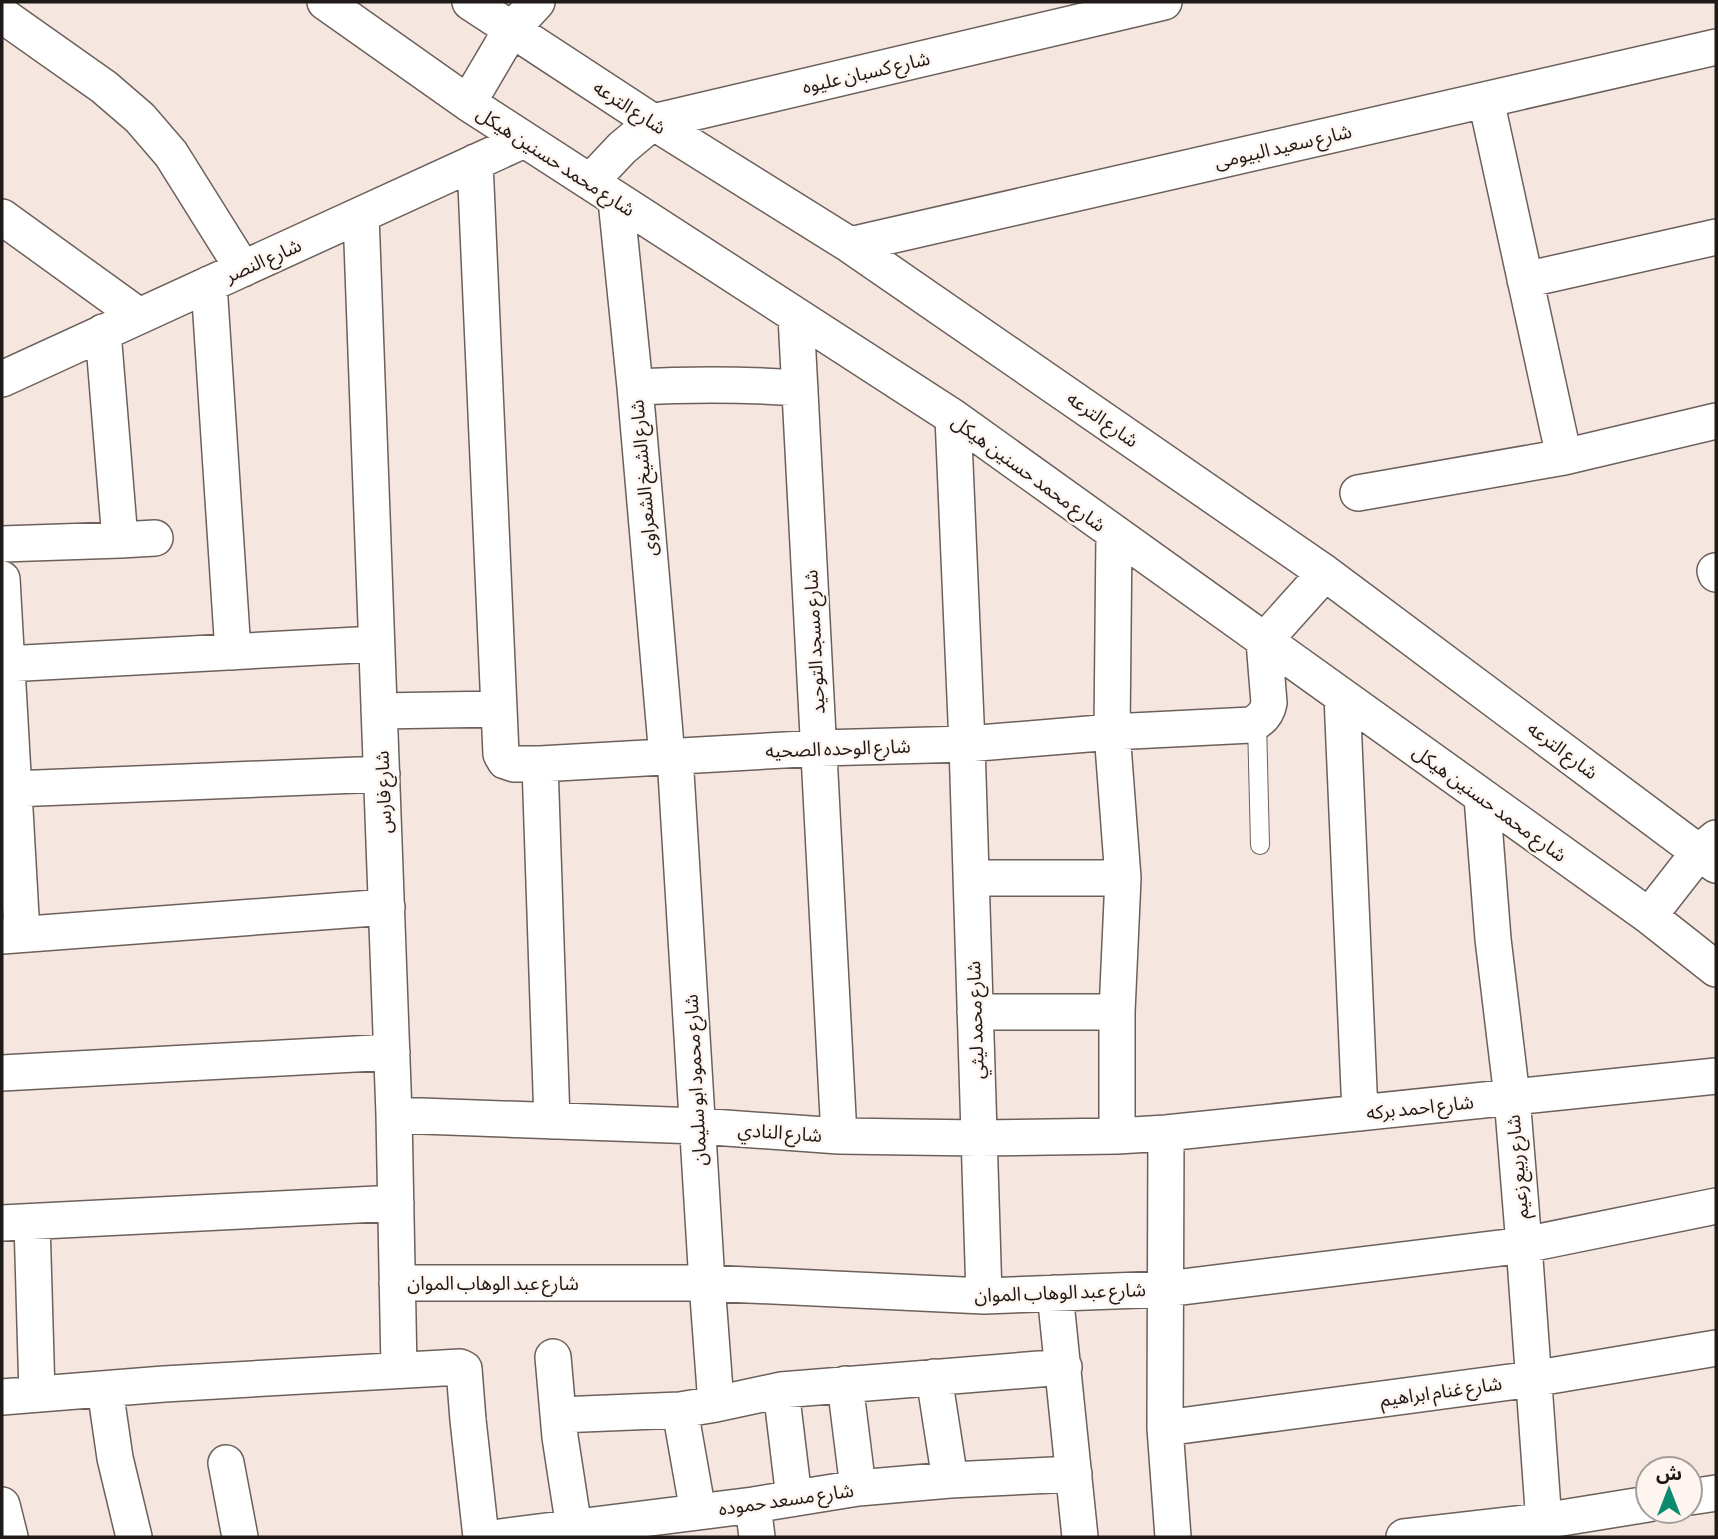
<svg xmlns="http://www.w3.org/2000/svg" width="1718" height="1539" viewBox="0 0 1718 1539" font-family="'Asap Condensed','Noto Sans Arabic',sans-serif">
<rect width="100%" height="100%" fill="#f5e7e0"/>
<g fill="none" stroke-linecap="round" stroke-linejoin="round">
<g stroke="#6c605a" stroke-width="20">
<path id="lane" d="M1257 722 1260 845"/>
</g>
<g stroke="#6c605a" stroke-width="38">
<path id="street" d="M325 2 468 103 953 417 1649 916 1716 969
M470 2 653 122 850 245 1325 573 1716 865
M2 15 104 87 140 118 171 154 243 269
M1486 100 1564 457
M468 103 511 30 537 2
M475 162 499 709
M590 182 622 148 653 122 1164 2
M616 200 635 387 667 757
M361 215 394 1115 399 1369
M2 217 139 316
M850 245 1716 47
M1525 280 1716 237
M209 284 233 652
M796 316 839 1136
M103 332 120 540
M2 379 524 140
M635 387C691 384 744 384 800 388
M953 417 967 744 984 1296
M1358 493 1564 457 1716 421
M1114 533 1112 732 1123 878 1117 1012V1136
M2 544 120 540 155 538
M1715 571 1716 574
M2 579 22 934
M6 664 376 644
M1342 696 1360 1113
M379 711 499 709 501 754 505 761 514 764H540L820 748 967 744 1112 732 1251 725C1261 720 1267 714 1269 703L1264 641 1325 573
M675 756 707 1283 716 1404
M540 764 552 1121
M13 789 382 774
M1482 797 1493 939 1512 1097 1524 1245 1545 1537
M971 878H1123
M1649 916 1699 852 1716 838
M2 936 387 907
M975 1012H1117
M2 1073 392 1052
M394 1115 698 1126 839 1136 979 1138 1117 1136 1166 1133 1716 1076
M1166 1133 1165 1428 1173 1537
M32 1222 37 1394
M2 1223 396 1203
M397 1283H707L984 1296 1166 1289 1524 1245 1716 1206
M1055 1293 1080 1537
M553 1357 560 1437 574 1528
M934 1377 950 1480
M845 1384 858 1488
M105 1389 115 1458 134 1537
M781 1390 794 1498
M2 1397 164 1384 460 1367 464 1369 468 1420 481 1537
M680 1410 698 1512
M559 1415 680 1410 716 1404 781 1390 1064 1367
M1165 1428 1532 1379 1716 1348
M226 1463 240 1537
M1690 1497 1716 1493
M2 1505 10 1537
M753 1505 757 1537
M500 1537 753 1505 858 1488 950 1480 1074 1474
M1404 1537 1543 1521 1648 1504"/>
</g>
<use href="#lane" stroke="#fff" stroke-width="18"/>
<use href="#street" stroke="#fff" stroke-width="35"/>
</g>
<g text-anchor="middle" stroke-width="5" stroke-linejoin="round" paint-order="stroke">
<g font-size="19" fill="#1f1a17" stroke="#fef5f1">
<text transform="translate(866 72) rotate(-13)" y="7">شارع كسبان عليوه</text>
<text transform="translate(630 107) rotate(33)" y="7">شارع الترعه</text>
<text transform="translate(1283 146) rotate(-13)" y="7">شارع سعيد البيومى</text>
<text transform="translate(556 161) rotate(33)" y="7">شارع محمد حسنين هيكل</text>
<text transform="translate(263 260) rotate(-24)" y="7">شارع النصر</text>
<text transform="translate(1103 419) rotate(35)" y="7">شارع الترعه</text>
<text transform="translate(1029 473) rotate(36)" y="7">شارع محمد حسنين هيكل</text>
<text transform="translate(643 478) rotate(-95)" y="7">شارع الشيخ الشعراوى</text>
<text transform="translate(814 642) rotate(-93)" y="7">شارع مسجد التوحيد</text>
<text transform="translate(838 748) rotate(-2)" y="7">شارع الوحده الصحيه</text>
<text transform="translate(1563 750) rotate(37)" y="7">شارع الترعه</text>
<text transform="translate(383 792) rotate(-92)" y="7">شارع فارس</text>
<text transform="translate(1490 803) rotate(36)" y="7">شارع محمد حسنين هيكل</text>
<text transform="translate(975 1020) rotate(-92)" y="7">شارع محمد ليثي</text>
<text transform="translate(695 1080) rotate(-93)" y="7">شارع محمود ابو سليمان</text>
<text transform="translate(1420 1107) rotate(-6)" y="7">شارع احمد بركه</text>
<text transform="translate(780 1132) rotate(4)" y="7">شارع النادي</text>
<text transform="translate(1517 1167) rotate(-95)" y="7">شارع ربيع زعيم</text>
<text x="493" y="1290">شارع عبد الوهاب الموان</text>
<text transform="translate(1060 1292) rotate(-2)" y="7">شارع عبد الوهاب الموان</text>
<text transform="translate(1441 1391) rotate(-8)" y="7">شارع غنام ابراهيم</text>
<text transform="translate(786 1499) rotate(-8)" y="7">شارع مسعد حموده</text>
</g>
</g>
<rect width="1718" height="1539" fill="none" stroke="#1f1a17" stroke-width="7"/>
<g transform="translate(1669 1490)"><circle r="33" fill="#fef5f1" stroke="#a59d9a" stroke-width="2"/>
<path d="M0-5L12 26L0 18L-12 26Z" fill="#0a8b6f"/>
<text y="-10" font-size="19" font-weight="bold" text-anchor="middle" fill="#1f1a17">ش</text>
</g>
</svg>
